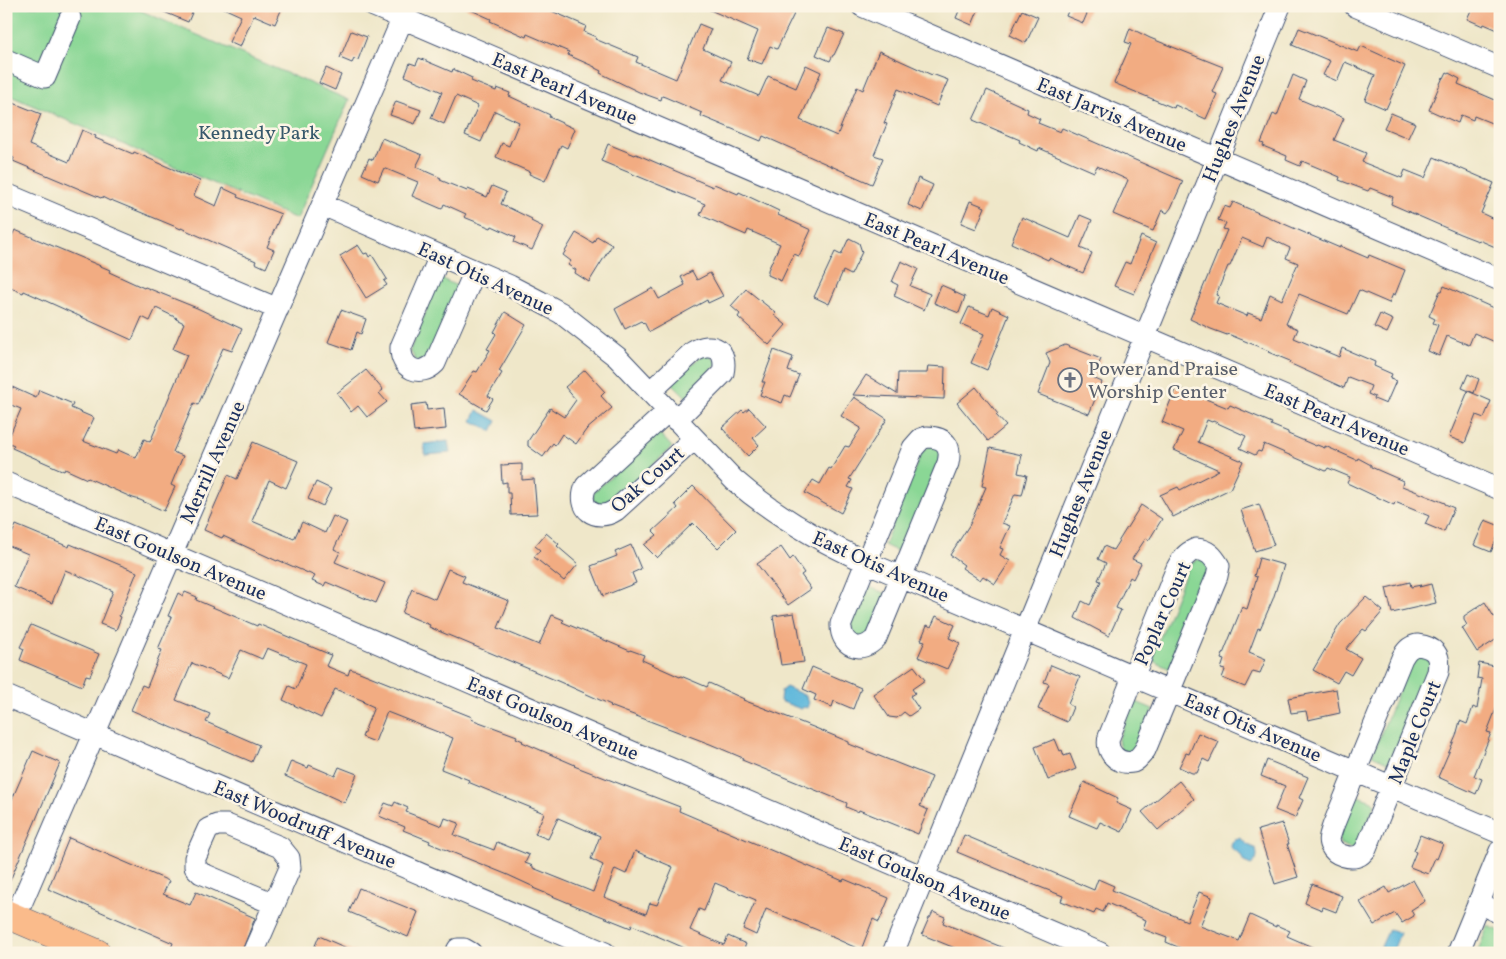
<svg xmlns="http://www.w3.org/2000/svg" width="1506" height="959" viewBox="0 0 1506 959" font-family="Vollkorn,serif">
<rect width="100%" height="100%" fill="#fcf5e5"/>
<filter id="ink" filterUnits="userSpaceOnUse"><feTurbulence type="fractalNoise" baseFrequency=".02" numOctaves="2"/><feDisplacementMap in="SourceGraphic" scale="10" xChannelSelector="R" yChannelSelector="G"/><feConvolveMatrix kernelMatrix="1 2 1 2 8 2 1 2 1" color-interpolation-filters="sRGB"/></filter>
<filter id="wash" filterUnits="userSpaceOnUse"><feTurbulence type="fractalNoise" baseFrequency=".0096" numOctaves="4" result="noise"/><feDisplacementMap in="SourceGraphic" scale="20" xChannelSelector="R" yChannelSelector="G"/><feGaussianBlur stdDeviation="1.12" result="paint"/><feColorMatrix in="noise" values="0 0 0 0 0 0 0 0 0 0 0 0 0 0 0 0 0 1.4 0 .05"/><feComposite in="paint" operator="in"/></filter>
<g filter="url(#wash)">
<rect width="100%" height="100%" fill="#efe7c9"/>
<path fill="#8ad795" stroke="#52837a" d="M6 6H130L349 100 297 219 6 94Z
M440 278 459 287 427 360 416 361 410 350Z
M708 354 718 363 687 398 672 383 701 356Z
M658 432 672 447 607 507 594 502 593 493Z
M931 445 942 452 903 554 884 545 922 451Z
M1198 559 1205 561 1209 570 1170 669 1151 660 1189 565Z
M867 586 887 594 867 638 854 637 851 625Z
M1416 655H1423L1431 662 1391 764 1372 755 1411 661Z
M1134 701 1153 709 1134 752H1121L1118 740Z
M1355 795 1372 801 1375 804 1359 844 1353 849 1340 844 1339 834Z
M1488 926 1500 931V953H1477Z"/>
<path fill="#5eb8db" stroke="#3c749c" d="M477 410 497 421 492 431 472 421Z
M448 441 450 453 425 455 424 444Z
M786 687 806 696 807 701 809 702 807 708 804 707 801 709 780 701 781 691Z
M1240 838 1248 845 1256 849C1258 856 1257 861 1251 865L1244 862C1242 859 1242 856 1240 854 1235 849 1226 850 1235 839Z
M1389 929 1400 933 1392 953H1384L1379 951Z"/>
<g id="blocks">
<path fill="#f2ac82" fill-rule="evenodd" d="M150 6H195L188 22Z
M219 6H283L275 24 254 15 240 47 229 42 241 16Z
M462 6H540L586 26 584 32 596 37 595 39 638 57 636 62 676 79 699 24 711 29 703 49 731 62 722 80 759 96 768 76 796 88 806 65 821 72 800 120 837 136 857 87 863 90 879 51 932 75V74L948 80 937 106 898 89 884 123 887 124 874 155 883 158 872 184 763 136 761 141 701 116 702 113 665 97 662 96 661 100 639 92 600 73 601 71 595 68V67L568 55 569 52 527 34 526 37 490 21 491 19Z
M701 6H776L794 14 777 49 770 46 762 64 747 59 758 31Z
M961 6H980L972 25 956 18Z
M1070 6H1081L1089 9 1083 23 1066 16Z
M1473 6H1500V31L1484 24 1483 26 1467 19Z
M1022 10 1038 17 1026 43 1010 35Z
M828 28 844 34 834 55H833L830 61 816 55Z
M1130 28 1150 38 1223 67 1212 92 1217 94 1206 119 1175 105 1174 108 1114 83 1131 44 1125 42Z
M1299 28 1358 52 1361 46 1405 66 1386 109 1365 100 1375 75 1345 62 1337 81 1323 75 1330 61 1292 45Z
M351 31 367 37 358 60 354 59 352 63 340 58Z
M419 58 452 72 453 69 472 78 471 81 496 91 497 88 510 93 509 96 550 115 549 117 575 129 567 148 561 145 545 181 529 174 530 172 496 157 502 143 509 146 519 122 495 111 481 142 465 135 478 106 456 96 444 124 431 118 442 92 405 76 410 63 416 65Z
M326 68 341 75 335 90 319 83Z
M1447 72 1460 79 1458 84 1500 102V120L1496 119 1494 124 1474 116 1473 120 1461 115 1458 123 1429 110 1443 77 1444 78Z
M1293 75 1306 81 1299 99 1344 118 1334 140 1366 153 1362 162 1402 178 1405 170 1425 178 1434 157 1494 183 1481 213 1500 222V249L1479 240 1478 241 1460 234 1391 204 1393 197 1370 188 1368 191 1339 180 1340 177 1302 161 1300 166 1286 160 1287 156 1263 146 1264 144 1261 143 1273 114 1277 116Z
M987 90 1028 109 1027 113 1040 119 1038 123 1060 132 1062 128 1183 181 1171 208 1167 213 1162 210 1153 231 1113 214 1128 180 1097 166 1094 172 1039 148 1038 151 1019 142 1020 140 973 120Z
M6 100 41 114 29 145 69 162 82 130 96 136 95 138 133 154 134 152 200 181 194 196 216 206 223 188 238 195 237 197 281 214 267 247 274 250 266 268 255 263 256 261 181 228V229L111 200 110 201 102 197 101 198 13 161 14 158 6 154Z
M396 101 421 110 415 124 390 115Z
M1391 113 1415 123 1408 138 1384 128Z
M382 138 422 155 416 167 441 178 440 180 467 191 468 189 487 197 492 186 506 192 501 204 532 219 531 221 543 227 532 250 514 242 516 237 492 226 491 228 464 217 466 214 444 204 442 209 412 196 418 182 384 168 378 181 362 174 369 158 373 160Z
M608 144 635 155 636 154 713 187 714 184 738 194 739 192 779 211 778 215 811 230 799 256 794 254 781 281 768 275V270L780 244 748 230 746 235 700 215 705 204 601 161Z
M918 178 933 185 922 211 908 205Z
M970 201 985 207 976 229 961 223Z
M1233 202 1340 248V246L1368 258 1369 255 1405 270 1395 295 1393 294 1389 303 1359 290 1348 314 1299 294 1286 324 1298 329 1294 338 1339 357 1342 348 1375 362 1374 366 1392 374 1390 379 1396 381 1386 404 1374 399 1375 397 1368 394 1371 386 1348 377 1344 388 1289 363 1290 361 1268 352 1269 351 1228 334 1227 335 1211 329 1190 319 1227 230 1223 229 1226 223 1218 220 1224 206 1230 208ZM1267 237 1290 248 1286 258 1298 263 1282 300 1270 294 1261 318 1248 313 1247 316 1216 303 1219 296 1216 295 1228 266H1230L1242 238 1263 247Z
M1080 215 1092 220 1080 248 1092 253 1083 273 1049 258 1048 260 1011 243 1022 217 1070 238Z
M15 230 110 270 109 272 144 288 145 287 197 308 242 329 232 351 223 348 198 405 194 403 173 452 183 456 171 485 175 487 164 511 140 500 133 498 88 478 87 479 65 469 64 471 12 448 14 445 7 442 21 409 6 403 12 387 36 398 39 390 73 404 71 408 94 418 83 441 116 454 118 450 136 458 144 439 150 442 187 355 173 349 184 323 176 319 177 318 156 308 150 321 142 317 132 340 24 291 23 293 6 286V247Z
M576 233 593 243 597 236 612 245 589 282 575 273 576 270 568 265 571 261 563 255Z
M1141 236 1156 243 1134 294 1114 286 1125 262 1130 264Z
M849 238 859 243 862 252 851 275 843 271 829 304 814 297 835 252 841 255Z
M358 245 364 254 367 253 369 257 372 255 387 279 384 281 387 285 366 298 340 256Z
M901 261 918 269 910 286 930 294 924 310 894 296 898 285 892 282Z
M692 271 697 280 710 273 723 296 708 303 707 300 649 332 644 322 643 323 641 321 625 329 615 309 653 288 659 299 685 285 681 277Z
M941 285 955 291 954 292 965 297 959 313 934 303Z
M1444 286 1500 311V344L1474 333 1469 345 1447 336 1439 356 1428 351 1438 325 1433 323 1435 319 1429 316 1440 291H1442Z
M746 289 776 313 774 315 786 325 769 345 738 317 740 314 731 306Z
M969 307 989 315 992 307 1009 315 987 370 971 363 984 334 961 324Z
M341 310 366 319 361 334 357 332 351 350 328 342Z
M505 312 526 325 499 371 502 373 488 396 493 399 486 410 459 394 474 371 477 372 490 350 487 349 496 334 494 332Z
M1380 314 1393 320 1387 333 1374 327Z
M1065 345 1101 359 1093 378 1102 382 1089 414 1038 394 1050 363 1046 353Z
M774 350 793 357 788 371 799 375 790 397 785 395 782 403 760 395 765 382H762Z
M928 366 945 367 944 399 853 395 866 375 897 394 898 373H927Z
M366 370 383 390 379 393 387 402 367 417 358 406 351 412 337 393Z
M585 370 605 392 601 396 612 408 586 430 576 444 562 434 555 445 553 443 543 457 528 446V441L550 408 564 417 576 400 565 387Z
M1468 374 1479 379 1474 393 1462 388Z
M976 387 998 414 996 415 1006 426 988 441 957 403Z
M1176 387 1228 408 1230 405 1272 423 1271 425 1288 432V434L1316 446 1317 445 1325 448V446L1357 460 1358 458 1371 465V467L1403 481 1402 486 1445 503V504L1454 508 1444 532 1425 524 1429 516 1395 502 1394 505 1347 483 1350 477 1328 468 1326 471 1264 444 1261 452 1258 451 1255 455 1240 448 1246 436 1213 421 1212 422 1207 420 1198 442 1240 460 1242 459 1241 460 1243 461 1230 489 1173 517 1160 495 1178 487 1180 490 1219 470 1174 450 1183 431 1162 422Z
M1468 391 1491 401 1484 418 1476 415 1465 443 1449 437Z
M854 397 887 419 849 479 852 480 848 487 853 489 841 513 805 493 813 480 820 484 829 468 831 469 845 446 849 447 861 428 841 416Z
M426 403 427 410 444 408 446 429 414 432 411 405Z
M749 408 766 426 753 438 759 445 748 456 722 428 742 410 744 412Z
M253 442 298 461 286 488 269 480 252 521 294 539 302 522 325 533 333 516 347 522 334 549 340 552 335 562 385 583 376 603 326 582 324 586 312 581 315 576 278 560 277 561 223 536 222 538 204 530 228 475 237 479Z
M990 448 1022 455 1018 473 1027 475 1022 495 1015 494 1002 523 1010 526 1000 548 1003 549 1000 555 1010 561 995 584 983 576 980 580 962 568 964 565 950 555 970 524 986 487 982 486Z
M522 464V480L534 479 537 514 511 515 510 493H507V482L502 483 501 465Z
M316 482 331 489 323 506 308 499Z
M693 486 736 530 718 548 693 523 657 558 644 545 657 535 653 531 678 508 675 504Z
M1259 504 1274 545 1255 551 1241 510Z
M1141 505 1162 519 1149 540 1146 538 1132 559 1141 563 1133 579 1130 577 1116 608 1121 610 1109 636 1075 618 1082 601 1090 605 1101 581 1098 580 1106 563 1098 559 1104 546 1113 550Z
M1485 520 1500 526V531L1491 552 1474 545Z
M16 525 69 547 70 544 137 572 119 616 121 617 116 630 100 624 113 591 75 574 65 570 52 603 14 587 28 554 7 545Z
M546 533 559 544 557 546 578 564 564 581 534 557 540 550 535 546Z
M631 545 641 569 632 573 636 583 603 596 591 566 617 556 615 552Z
M781 547 790 560 793 557 804 573 801 575 811 589 788 605 757 564Z
M1259 558 1284 565 1273 599 1260 629 1258 628 1249 652 1266 659 1260 673 1253 671 1245 687 1222 678 1225 670 1221 669 1224 660 1221 659 1242 607 1247 609 1257 577 1254 576Z
M448 569 465 576 462 582 509 601 498 628 539 645 552 615 564 620 562 622 630 651V650L644 655 642 660 680 677 681 676 707 687 709 683 744 699 743 700 813 727 849 742V744L932 777 920 806 928 810 918 834 859 810 858 812 846 807 847 803 742 760 743 758 710 744 610 706 611 705 560 682 429 627 430 625 402 613 412 589 435 599Z
M1410 582 1411 587 1421 585 1419 587 1431 584 1436 603 1392 613 1386 588Z
M185 592 197 597 196 600 257 626 258 624 331 655 326 666 348 675 350 669 357 671 472 717 471 719 517 736 516 738 523 741 522 742 575 765 574 766 680 807 679 811 843 881 844 879 889 898 879 922 873 919 861 950 832 937V936L766 909 756 935 743 929 756 900 715 883 704 911 699 909 690 930 724 945 728 936 746 944 742 953H696L632 925 631 928 586 910 533 888 534 887 508 875 429 843 430 841 403 830 405 827 379 816 385 803 393 806 395 802 408 808 406 812 442 826 445 818 459 823 454 835 494 850 497 842 529 855 525 863 533 866V868L593 892 603 865 591 859 600 836 558 818 548 839 535 834 544 813 492 792 468 782 469 780 441 769 453 738 387 712 375 742 362 737 374 707 363 702 364 701 335 689 321 718 283 700 289 686 296 689 306 664 267 648 262 659 241 650 228 678 192 663 176 700 210 714 206 722 259 745 252 762 131 710 142 685 147 687 162 650 158 649 172 617 168 616 178 593 183 596ZM635 851 673 867 657 905 650 903 646 914 604 897 615 869 626 874Z
M1366 597 1383 611 1366 631 1363 629 1346 649 1361 658 1351 675 1344 671 1337 683 1313 670 1340 624Z
M1485 602 1494 617 1500 614V637L1477 652 1462 628 1467 625 1464 620V616Z
M794 613 797 627H798L804 662 781 665 773 616Z
M936 616 955 625 949 638 960 643 947 669 918 657 925 641 921 640 927 625 931 627Z
M31 625 99 654 90 676 86 675 82 686 20 660 24 649 20 647Z
M1479 663 1500 667V699L1487 732 1491 733 1474 776 1482 779 1476 794 1438 777 1456 736 1460 721 1467 724 1473 707 1477 709 1482 679 1477 678Z
M1051 665 1080 677 1068 704 1073 707 1067 722 1038 709 1049 684 1044 682Z
M914 666 925 680 912 689 915 693 910 696 919 709 909 716 904 712 897 718 889 717 873 694Z
M812 667 861 688 853 709 834 701 832 707 814 700 816 695 803 689Z
M1336 689 1340 713 1308 720 1306 711 1291 713 1288 698Z
M1198 733 1219 742 1209 762 1203 759 1197 773H1192L1179 767 1186 753 1189 754Z
M1055 739 1060 751 1062 750 1064 756 1070 754 1076 769 1048 780 1035 747Z
M33 751 60 763 6 890V813Z
M1267 760 1308 777 1299 798 1303 800 1295 818 1275 810 1285 786 1261 776Z
M291 761 308 768 309 765 335 776 339 767 357 774 345 803 285 776Z
M1179 781 1194 799 1158 830 1142 812Z
M1084 782 1118 798 1116 803 1132 810 1122 832 1100 822 1097 828 1069 816Z
M1282 823 1289 844H1287L1298 877 1275 884 1258 830Z
M964 835 1094 890 1098 879 1114 886 1112 890 1187 921 1199 892 1212 897 1200 926 1239 941 1250 915 1276 927V925L1290 931 1287 936 1326 953H1194L1185 950 1166 942 1167 938 1143 929 1146 920 1107 903 1103 912 1096 909 1094 914 1061 901 1063 896 1009 875 1010 874 957 852Z
M1420 835 1443 844 1437 859 1435 858 1428 874 1410 867 1416 852 1414 851Z
M69 838 169 881 163 894 190 905 196 892 255 918 241 953H169L173 943 48 889Z
M1413 880 1425 901 1411 910 1414 916 1402 923 1395 913 1374 925 1360 902 1386 887 1389 893Z
M1312 884 1342 896 1336 912 1323 907 1322 910 1305 903Z
M359 888 418 912 408 937 349 912Z
M933 912 945 917 943 923 1016 953H967L923 935 922 934 929 918H930Z
M319 936 358 953H312Z"/>
</g>
</g>
<g filter="url(#ink)">
<use href="#blocks" fill-opacity="0" stroke="#3b4b6e" stroke-width="1"/>
<g fill="none" stroke-linecap="round" stroke-linejoin="round">
<g stroke="#3b4b6e" stroke-width="23">
<path id="minor" d="M374 6 1500 489
M862 6 1500 280
M1355 6 1500 68
M6 60 45 77 70 18
M6 194 278 309
M323 205 510 286 539 301 561 313 617 357 734 480C774 515 818 540 866 562L1500 833
M440 256 401 347C400 369 420 378 435 363L475 271
M650 392 693 352C713 340 728 350 723 373L676 420
M668 411 586 486C576 509 596 523 616 510L694 439
M927 437C945 437 952 446 948 463L876 638C861 655 840 646 841 624L913 448 921 439Z
M6 483 1100 953
M1196 549C1208 550 1213 556 1219 566L1217 576 1145 750C1142 754 1138 760 1133 762 1117 765 1105 751 1109 737L1177 568C1182 559 1186 553 1196 549Z
M1417 645C1435 647 1441 655 1438 672L1366 849C1364 851 1362 854 1360 855 1351 860 1335 855 1331 846 1327 840 1331 833 1333 826L1402 658C1406 651 1409 647 1417 645Z
M6 696 605 953
M1478 903 1500 913
M15 918 408 6
M253 953 290 868 289 858 280 847 227 825H217L208 829 195 858V867L201 873 274 904
M456 953 458 949H464L471 953
M893 953 1280 6
M1458 953 1500 851"/>
</g>
<g stroke="#3b4b6e" stroke-width="29">
<path id="major" d="M6 914 97 953"/>
</g>
<use href="#minor" stroke="#fff" stroke-width="21"/>
<use href="#major" stroke="#fabb8b" stroke-width="28"/>
</g>
</g>
<defs>
<g id="church-ring" transform="scale(1.25)"><circle r="9.5" fill="#fcf5e5" stroke="#6b7280" stroke-width="1.5"/><path d="M-1.2-6h2.4v3.5h3.3v2.4h-3.3V6h-2.4V-.1h-3.3v-2.4h3.3Z" fill="#6b7280"/></g>
</defs>
<g fill-rule="evenodd">
<use href="#church-ring" x="1070" y="380"/>
</g>
<g text-anchor="middle" stroke-width="5" stroke-linejoin="round" paint-order="stroke">
<g font-size="20" fill="#1b2f5e" stroke="#fcf5e5">
<text transform="translate(565 88) rotate(23)" y="7">East Pearl Avenue</text>
<text transform="translate(1112 114) rotate(23)" y="7">East Jarvis Avenue</text>
<text transform="translate(1233 118) rotate(-68)" y="7">Hughes Avenue</text>
<text transform="translate(937 248) rotate(23)" y="7">East Pearl Avenue</text>
<text transform="translate(486 278) rotate(25)" y="7">East Otis Avenue</text>
<text transform="translate(1337 419) rotate(23)" y="7">East Pearl Avenue</text>
<text transform="translate(212 462) rotate(-66)" y="7">Merrill Avenue</text>
<text transform="translate(647 479) rotate(-41)" y="7">Oak Court</text>
<text transform="translate(1080 493) rotate(-68)" y="7">Hughes Avenue</text>
<text transform="translate(181 558) rotate(23)" y="7">East Goulson Avenue</text>
<text transform="translate(881 566) rotate(24)" y="7">East Otis Avenue</text>
<text transform="translate(1162 613) rotate(-66)" y="7">Poplar Court</text>
<text transform="translate(553 718) rotate(23)" y="7">East Goulson Avenue</text>
<text transform="translate(1253 727) rotate(23)" y="7">East Otis Avenue</text>
<text transform="translate(1414 732) rotate(-68)" y="7">Maple Court</text>
<text transform="translate(305 824) rotate(23)" y="7">East Woodruff Avenue</text>
<text transform="translate(925 878) rotate(23)" y="7">East Goulson Avenue</text>
</g>
<g font-size="20" fill="#37596c" stroke="#fcf5e5">
<text x="259" y="139">Kennedy Park</text>
</g>
<g font-size="20" fill="#5b616d" stroke="#fcf5e5" text-anchor="start">
<text x="1088" y="375">Power and Praise<tspan x="1088" dy="23">Worship Center</tspan></text>
</g>
</g>
<rect width="1506" height="959" fill="none" stroke="#fcf5e5" stroke-width="25"/>
</svg>
